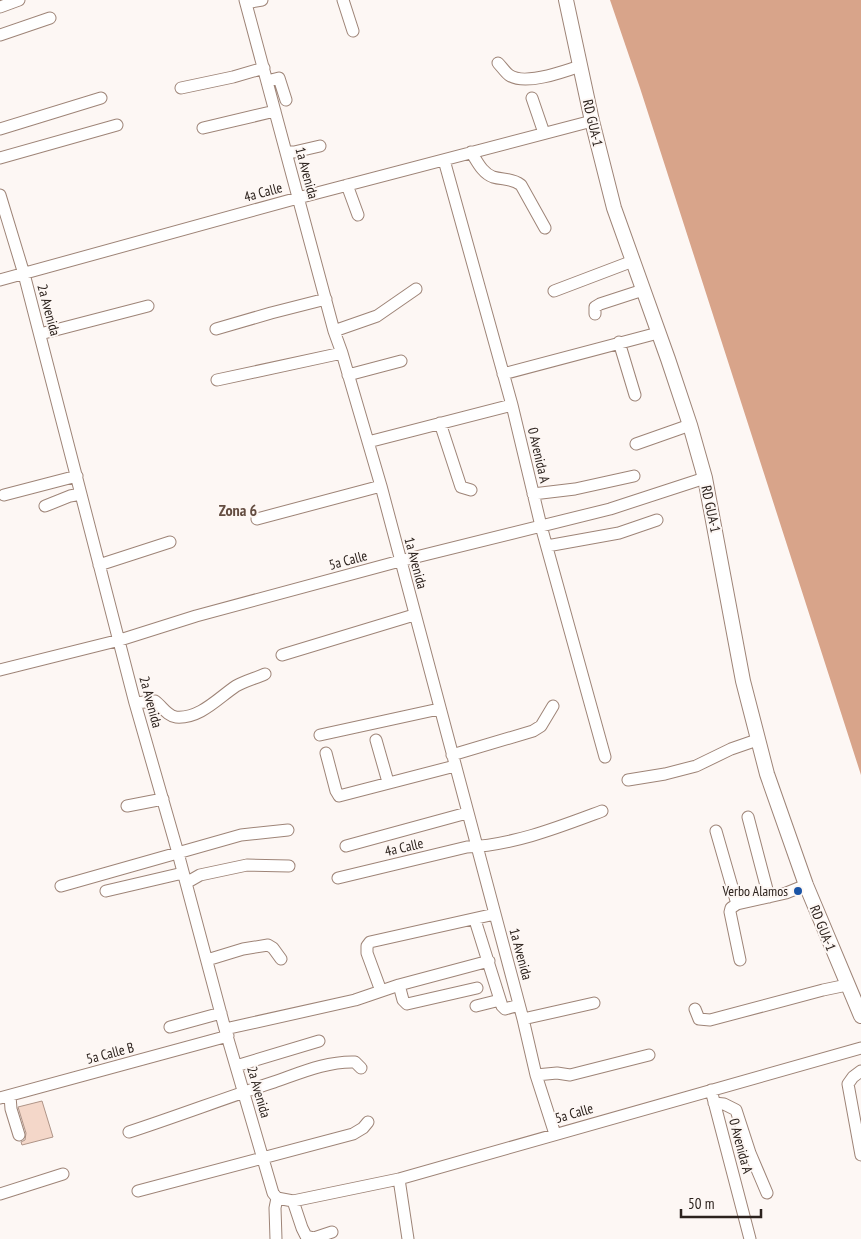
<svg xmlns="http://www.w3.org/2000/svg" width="861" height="1239" viewBox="0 0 861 1239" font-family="'PT Sans Narrow',sans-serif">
<rect width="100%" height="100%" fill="#fdf7f4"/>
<path fill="#d8a48a" d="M610 0H861V775L640 88Z"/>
<path fill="#f4d7c9" stroke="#af9487" d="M42 1101 53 1137 22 1145 21 1142 25 1140 26 1133 18 1107Z"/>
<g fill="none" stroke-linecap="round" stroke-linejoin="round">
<g stroke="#9e8477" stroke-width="13">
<path id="minor" d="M245 0 334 331 342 353 381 486 523 1019 536 1075 555 1134
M343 0 353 31
M246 3 262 0
M0 7 19 0
M0 35 50 18
M498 63C502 67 505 72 509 75 524 86 563 72 580 66
M267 81 279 78 286 100
M181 88 233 77 264 68
M532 98 544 133
M203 128 275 111
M0 129 101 98
M286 152H294L320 146
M471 152C477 161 482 173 493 177 503 180 512 178 521 185L545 228
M0 158 117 125
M444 160 512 405 541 526 605 757
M347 185 358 215
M0 195 24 274 135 703 178 853 225 1029 273 1193 277 1198 293 1201 399 1179 861 1048
M0 280 298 198 592 121
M554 291 633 261
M595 314V307L600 304 643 290
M216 329 271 313 326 299
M334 331 377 316 416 289
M40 334 148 306
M619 342 635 395
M503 374 658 333
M348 375 401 361
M217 380 342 353
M440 423 461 487 471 490
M368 442 512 405
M636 444 690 425
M533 494 575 489 634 476
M4 495 77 476
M45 506 70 496 81 494
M257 519 381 486
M547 546 619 533 657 520
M99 565 170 542
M282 655 414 615
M0 670 120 640 196 616 400 561 610 509 705 478
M135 703 155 701C162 706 167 716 176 717 200 719 218 698 236 686 245 681 256 678 265 674
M320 735 439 709
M376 740 388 782
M326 753 336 791 339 796 455 766
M452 755 533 731 541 726 553 706
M628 780 665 774 696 766 731 749 757 740
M127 806 163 799
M748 817 769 897
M716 831 737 904
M346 846 467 813
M338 878 467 847C514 845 559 827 602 811
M186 883 200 875 247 865 289 866
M61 886 241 835 288 830
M106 891 183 873
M475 920 502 1006 505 1009 519 1005
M207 960 243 949 268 945 273 948 281 959
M740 960 730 912 731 908 737 904 786 893 806 885
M399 985 403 1000 407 1004 477 988
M381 991 367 953V946L370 942 495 914
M476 1006 500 1000
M695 1009 699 1019 710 1020 823 990 847 985
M523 1019 594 1003
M170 1027 221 1013
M225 1029 355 1000 399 985 489 961
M236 1066 319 1041
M861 1071 853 1077 848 1084 861 1155
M536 1075 557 1073 570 1075 649 1055
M711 1090 750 1239
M10 1096 11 1109 19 1135
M0 1098 228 1036
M714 1103 724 1104 736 1110 750 1153 767 1193
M129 1132C178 1116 225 1098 274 1082 300 1073 327 1061 355 1062L361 1068
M399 1179 408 1239
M138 1191 353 1134 363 1128 368 1122
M0 1194 63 1174
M293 1201 302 1228 306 1236 314 1238 332 1232
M276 1239 275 1208 277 1198"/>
</g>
<g stroke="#9e8477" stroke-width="16">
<path id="major" d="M566 0 592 121 614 208 668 359 690 425 705 478 743 681 767 774 806 885 861 1016"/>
</g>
<use href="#minor" stroke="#fff" stroke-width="11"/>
<use href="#major" stroke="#fff" stroke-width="14"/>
</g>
<circle fill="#1a54a6" stroke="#fdf7f4" stroke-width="2" cx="798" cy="891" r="5"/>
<g text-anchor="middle" stroke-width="4" stroke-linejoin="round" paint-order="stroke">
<g font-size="14" fill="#2c221d" stroke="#fdf7f4">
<text transform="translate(593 123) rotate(77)" y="5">RD GUA-1</text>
<text transform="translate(307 173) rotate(75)" y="5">1a Avenida</text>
<text transform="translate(263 192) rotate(-15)" y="5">4a Calle</text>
<text transform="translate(49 310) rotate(75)" y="5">2a Avenida</text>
<text transform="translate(539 455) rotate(77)" y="5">0 Avenida A</text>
<text transform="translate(711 509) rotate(78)" y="5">RD GUA-1</text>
<text transform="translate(348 560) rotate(-15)" y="5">5a Calle</text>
<text transform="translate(416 563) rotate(75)" y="5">1a Avenida</text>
<text transform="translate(151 702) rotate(75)" y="5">2a Avenida</text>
<text transform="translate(404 847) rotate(-13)" y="5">4a Calle</text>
<text transform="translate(823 928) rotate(68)" y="5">RD GUA-1</text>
<text transform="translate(521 954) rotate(75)" y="5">1a Avenida</text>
<text transform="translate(110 1053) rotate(-15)" y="5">5a Calle B</text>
<text transform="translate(259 1092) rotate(74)" y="5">2a Avenida</text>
<text transform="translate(574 1113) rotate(-16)" y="5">5a Calle</text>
<text transform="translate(741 1146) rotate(75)" y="5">0 Avenida A</text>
</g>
<g font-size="14" fill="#2c221d" stroke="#fdf7f4" text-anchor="end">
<text x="788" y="896">Verbo Alamos</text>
</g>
<g font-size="16" font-weight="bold" fill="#644d41" stroke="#fdf7f4">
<text x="238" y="516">Zona 6</text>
</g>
</g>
<path d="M681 1209v8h80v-8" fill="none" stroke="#2c221d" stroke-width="2.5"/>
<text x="688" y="1209" font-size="15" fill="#2c221d" stroke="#fdf7f4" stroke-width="4" paint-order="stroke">50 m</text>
</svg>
